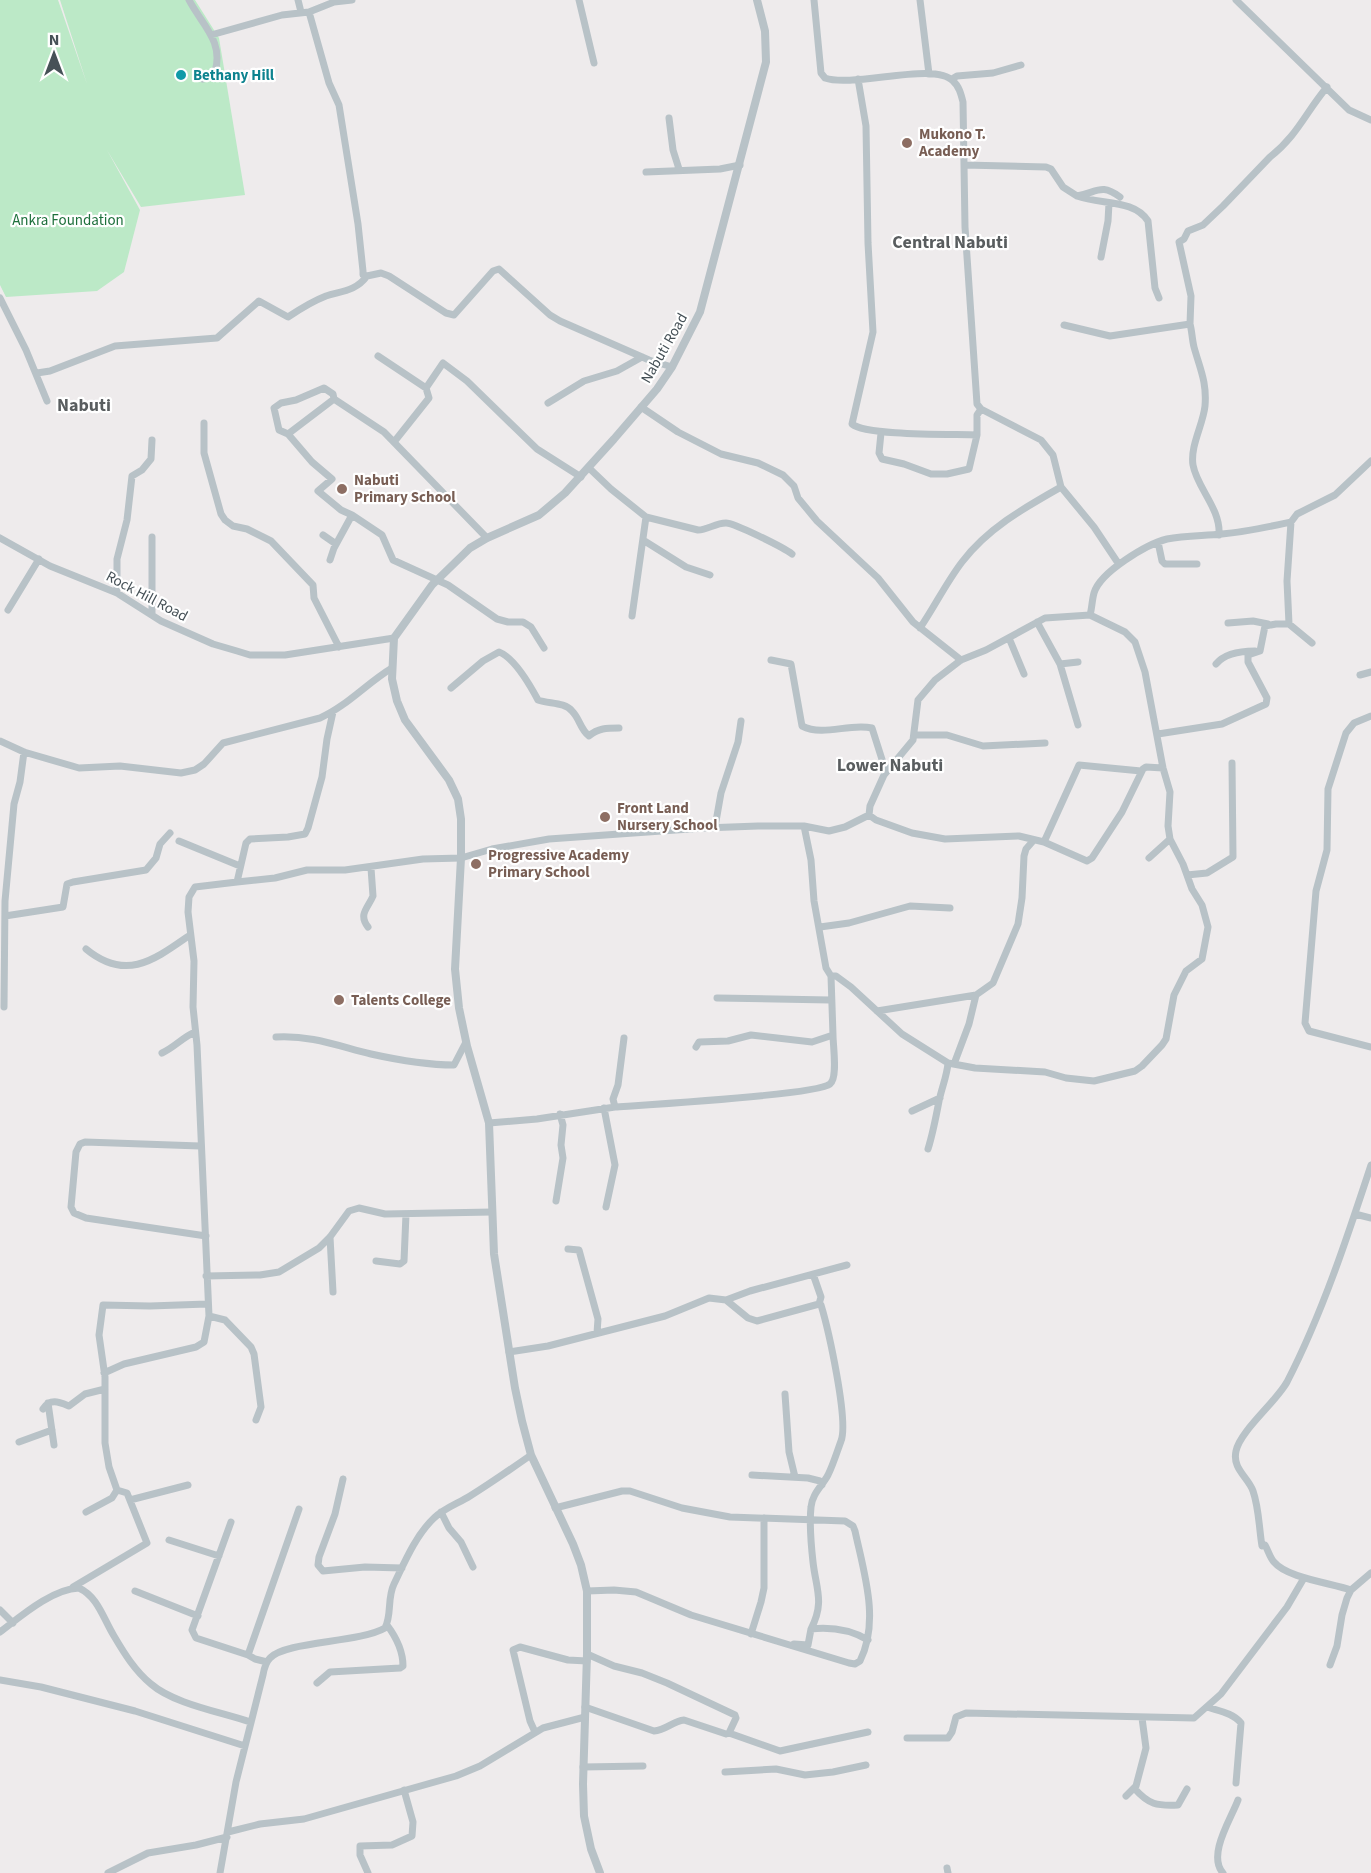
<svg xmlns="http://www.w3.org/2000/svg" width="1371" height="1873" viewBox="0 0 1371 1873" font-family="'Source Sans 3',sans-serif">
<rect width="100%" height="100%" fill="#eeebec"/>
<path fill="#bce9c7" d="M0 0H58L87 84 60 0H195L219 38 245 195 141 207 107 150 140 210 124 272 97 291 6 297 0 285Z"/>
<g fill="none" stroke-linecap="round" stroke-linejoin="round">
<path stroke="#b8c2c7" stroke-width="7" d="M189 0C202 25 224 41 215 72L203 79
M298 0 301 12
M579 0 594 63
M814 0 821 73 825 78C853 88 935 61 953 81 959 86 961 94 963 102L965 227 977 404 981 409 1041 440 1053 455 1061 487 1094 527 1118 563
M920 0 929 74
M1236 0 1349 110 1371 120
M309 12 329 83 339 105 358 224 363 271V275L367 276
M211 35 282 15 309 12 334 2 352 0
M858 79 866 126 868 243 873 332 852 424C866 436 954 434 977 435V415L981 409
M952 79 957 76 993 73 1021 65
M669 118 673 150 679 169
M964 165 1046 167 1051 169 1063 187 1077 196C1098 192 1101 183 1120 197
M646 172 720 169 740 165
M1077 196C1101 205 1134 199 1148 221L1155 288 1159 298
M1101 257 1108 221 1109 203
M0 298 26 350 47 401
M1190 324 1191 296 1179 242 1184 239 1188 231 1203 225 1223 206 1270 157C1297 136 1306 112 1327 87
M1064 325 1110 336 1190 324C1192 331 1192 339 1194 347 1200 369 1207 382 1205 406 1203 425 1190 446 1193 465 1197 488 1221 509 1219 535
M378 356 426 388
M37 373 50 371 115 346 217 338 259 301 288 317C300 309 313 301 326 296 342 291 356 291 367 276L381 273 389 276 446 313 454 315 493 271 499 269 550 315 560 321 649 360 672 367
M334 399 333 394 324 388 296 400 281 403 274 408 279 430 288 434 334 399 384 432 487 538
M548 403 584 381 617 371 642 357
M641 407 678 432 721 454 758 463 783 475 794 486 798 498 817 521 878 578 913 622 961 660
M204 423V453L221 514 225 520 233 526 247 529 271 541 313 585 314 598 339 647
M881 433 879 453 882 459 904 464 931 474H947L969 469 977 435
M288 434 312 462 332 479 318 491 341 510 352 515
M394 442 429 398 426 388 443 363 467 381 537 449 581 477
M589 468 611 489 646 517 698 530C708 530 715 523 726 523 734 523 783 547 792 554
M323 535 336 544
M0 538 50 566 117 593 161 621 213 644 237 651 250 655H285L394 638
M643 540 686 567 710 575
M1158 542 1162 561 1165 564H1197
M330 560 334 548 352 515 382 535 393 560 448 585 497 619 508 622H523L531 627 544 648
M117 593V559L127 520 132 476 142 470 151 459 152 440
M8 610 39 559
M152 615V537
M1090 615C1092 608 1092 600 1094 593 1100 572 1147 544 1167 539 1185 535 1204 536 1222 534 1246 532 1268 527 1291 522L1297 514 1335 495 1371 461
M632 616 646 517
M1037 622 1060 664 1078 725
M1228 623 1253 621 1268 624
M1289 624 1312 643
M920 628C935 606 946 583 962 562 988 528 1024 508 1061 487
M1009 638 1024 674
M771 660 791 664 802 726C824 737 848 723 872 728L886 772
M1060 664 1078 662
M1216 664C1225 653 1241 651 1255 651
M1360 675 1371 672
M451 688 483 661 499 652C515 658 530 685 538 700 549 704 565 702 572 711 580 719 580 729 589 736 598 728 607 728 619 728
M1371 716 1354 723 1346 733 1328 789 1327 850 1316 891 1305 1023 1309 1031 1371 1047
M1158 734 1222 724 1266 704 1267 698 1248 662V655L1260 651 1265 626 1276 624H1289L1287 581 1291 522
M915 735H947L983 746 1045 743
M0 741 24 752 79 768 120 766 181 773 195 770 204 764 223 743 320 718C347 706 367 683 392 668
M869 815 876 820 912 833 945 839 1019 836 1044 842 1087 861 1092 858 1122 812 1143 769 1146 767 1163 768
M715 827 721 793 738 742 741 721
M179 841 240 866
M1044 842 1079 765 1141 771
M1149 858 1170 839
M1187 875 1207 873 1233 857 1232 763
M237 882 275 878 307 870H345L423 859 461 858 492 849 549 839 704 828 758 826H804L829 831 845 827 869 815 870 806 884 775 913 740 918 700 935 680 961 660 986 650 1045 618 1090 615 1125 632 1135 642 1145 672 1163 768 1170 792 1168 826 1170 839 1183 864 1192 889 1202 905 1208 927 1202 959 1186 971 1174 995 1166 1039 1162 1045 1142 1066 1135 1071 1094 1081 1066 1078 1045 1072 975 1068 948 1063 902 1034 851 987 836 976H831L826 968 814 901 811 860 804 826
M5 916 63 907 67 884 73 882 146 870 156 858 160 844 170 833
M368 927C358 914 368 908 373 896L371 868
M820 927 849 923 910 906 950 908
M86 949C126 982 154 960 190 935
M717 998 830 1000
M4 1007 5 901 14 804 20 782 24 752
M877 1011 976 995 993 983 1018 924 1022 898 1024 856 1026 849 1033 841
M276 1037C311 1035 338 1046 371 1054 398 1060 427 1065 454 1065L466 1042
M696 1047 699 1042 728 1041 751 1035 812 1042 833 1035 831 976
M162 1053C175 1047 183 1037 195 1032
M954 1064 969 1024 976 995
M615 1107C644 1105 817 1095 830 1084 838 1078 833 1046 833 1035
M604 1108 615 1165 606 1207
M912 1111 940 1098
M489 1123 537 1119 615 1107 613 1099 618 1085 624 1038
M200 1146 85 1142 80 1144 76 1152 71 1207 74 1213 86 1218 206 1236
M928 1149C933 1133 936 1117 939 1101 942 1087 947 1076 948 1063
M556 1201 563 1158 561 1145 563 1125 560 1114
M1355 1214 1371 1218
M330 1237 333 1292
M568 1249 579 1250 598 1319 597 1333
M376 1261 400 1264 404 1261 406 1214
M206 1276 260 1275 279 1272 319 1248 330 1237 349 1211 359 1208 385 1214 492 1212
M726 1300 750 1291 847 1265
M209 1316 225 1320 251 1347 254 1354 261 1407 256 1420
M509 1352 548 1346 665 1316 709 1298 726 1300 748 1318 757 1321 819 1304
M104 1373 124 1364 196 1347 204 1342 209 1316 197 1045 193 1007 194 961 188 912 189 897 195 887 237 882 246 843 250 839 288 837 305 834 308 828 322 777 327 739 333 712
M785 1394 789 1452 795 1477
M48 1403 54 1445
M43 1409C50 1398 59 1402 69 1406L85 1394 105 1389
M19 1442 52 1430
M752 1475 808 1478 820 1481 822 1485
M343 1479 335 1514 319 1557 318 1565 323 1571 365 1567 402 1568
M117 1490 109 1467 105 1443V1377L99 1335 103 1305 150 1306 207 1304
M130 1500 188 1485
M555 1508 622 1491H630L682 1508 730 1517 845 1521 853 1526 855 1531C864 1573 880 1621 860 1661L855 1664 849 1663 691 1615 636 1592 614 1590 587 1591
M86 1512 112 1498 117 1490
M441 1512 449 1528 461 1542 473 1567
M231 1522 192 1630 196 1638 248 1655
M169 1540 219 1556
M73 1587 147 1543 127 1493 117 1490
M1351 1590C1331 1583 1287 1578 1274 1562 1270 1558 1268 1550 1265 1545L1262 1546C1259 1528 1259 1508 1253 1491 1248 1477 1232 1469 1236 1451 1240 1431 1276 1402 1287 1382 1322 1314 1347 1238 1371 1165
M135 1591 198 1616
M0 1610 13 1623
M811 1629C825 1602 816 1589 813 1562 811 1544 809 1525 811 1507 812 1494 822 1486 828 1475 833 1465 837 1452 841 1441 849 1421 828 1328 821 1305L819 1304 821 1297 813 1274
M0 1632C21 1616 52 1589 79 1588 98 1597 103 1618 114 1636 124 1653 135 1671 151 1684 174 1704 221 1712 250 1722
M751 1634 761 1602 764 1588V1518
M794 1644 808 1645 811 1629C830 1627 851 1630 868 1640
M267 1662 255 1659 248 1655 299 1509
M1330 1665 1337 1646 1342 1615 1347 1598 1351 1590 1371 1573
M0 1680 41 1687 135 1711 245 1746
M317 1683 330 1672 400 1668 403 1666C403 1651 396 1637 387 1625
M585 1707 654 1731C666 1730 673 1721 684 1720L726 1734 729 1733 736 1718 735 1715 667 1683 642 1673 614 1666 587 1654
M1207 1707C1219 1711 1233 1713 1241 1723L1236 1783
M535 1732 530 1721 513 1650 520 1647 568 1660 587 1661
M729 1733 780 1751 868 1732
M907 1738H948L952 1732 956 1717 966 1713 1194 1718 1221 1694 1287 1607 1304 1578
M583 1767 643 1766
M725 1772 776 1769 805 1775 833 1772 866 1765
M1134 1788C1149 1805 1157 1806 1178 1805L1187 1789
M1126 1796 1136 1786 1146 1748 1142 1718
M228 1832 260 1824 304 1819 456 1776 480 1766 543 1728 585 1717
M947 1868 948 1873
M108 1873 148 1853 196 1845 227 1837
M220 1873 236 1782 263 1675C264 1669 266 1662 270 1658 286 1641 359 1643 385 1628 392 1615 387 1598 394 1584 405 1561 416 1535 434 1518 444 1508 459 1503 470 1496 491 1483 511 1469 531 1455
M368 1873 360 1855V1846L392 1845 412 1836 413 1822 404 1790
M1223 1873C1207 1855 1231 1819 1238 1800"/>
<path stroke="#b8c2c7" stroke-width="8" d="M600 1873 591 1849 584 1816 583 1784 587 1654V1591L581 1565 573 1544 531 1455 522 1421 515 1388 494 1254 489 1123 467 1046 459 1008 455 969 461 858V819L458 799 449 780 405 720 397 701 392 679 394 638 432 585 470 548 487 538 539 515 565 493 614 439 657 389 672 367 700 312 766 62 765 31 757 0"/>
</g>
<circle fill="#0f9aa8" stroke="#fff" stroke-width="2" cx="181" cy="75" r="6"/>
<g fill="#8d6e63" stroke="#fff" stroke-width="2">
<circle cx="907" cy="143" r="6"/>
<circle cx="342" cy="489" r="6"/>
<circle cx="605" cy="817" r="6"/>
<circle cx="476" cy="864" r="6"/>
<circle cx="339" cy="1000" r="6"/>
</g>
<g text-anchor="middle" stroke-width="4.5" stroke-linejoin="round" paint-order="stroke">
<g font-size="15" font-weight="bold" fill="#0d838f" stroke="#fff" text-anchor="start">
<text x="193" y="80">Bethany Hill</text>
</g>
<g font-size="15" font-weight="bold" fill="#785e54" stroke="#fff" text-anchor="start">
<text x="919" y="139">Mukono T.<tspan x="919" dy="17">Academy</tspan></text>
<text x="354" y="485">Nabuti<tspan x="354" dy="17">Primary School</tspan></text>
<text x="617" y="813">Front Land<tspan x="617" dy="17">Nursery School</tspan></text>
<text x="488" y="860">Progressive Academy<tspan x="488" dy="17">Primary School</tspan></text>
<text x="351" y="1005">Talents College</text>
</g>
<g font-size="15" fill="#1e703c" stroke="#fff">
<text x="68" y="225">Ankra Foundation</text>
</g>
<g font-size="15" fill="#465157" stroke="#fff">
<text transform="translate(664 348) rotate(-60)" y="5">Nabuti Road</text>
<text transform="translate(147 596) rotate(28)" y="5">Rock Hill Road</text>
</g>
<g font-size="18" font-weight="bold" fill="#595d5f" stroke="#fff">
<text x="950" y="248">Central Nabuti</text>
<text x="84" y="411">Nabuti</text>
<text x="890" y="771">Lower Nabuti</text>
</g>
</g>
<g transform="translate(54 54)" stroke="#ffffff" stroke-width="4.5" paint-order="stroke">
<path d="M0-4.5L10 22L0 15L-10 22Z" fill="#465157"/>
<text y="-9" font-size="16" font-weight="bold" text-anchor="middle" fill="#465157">N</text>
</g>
</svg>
